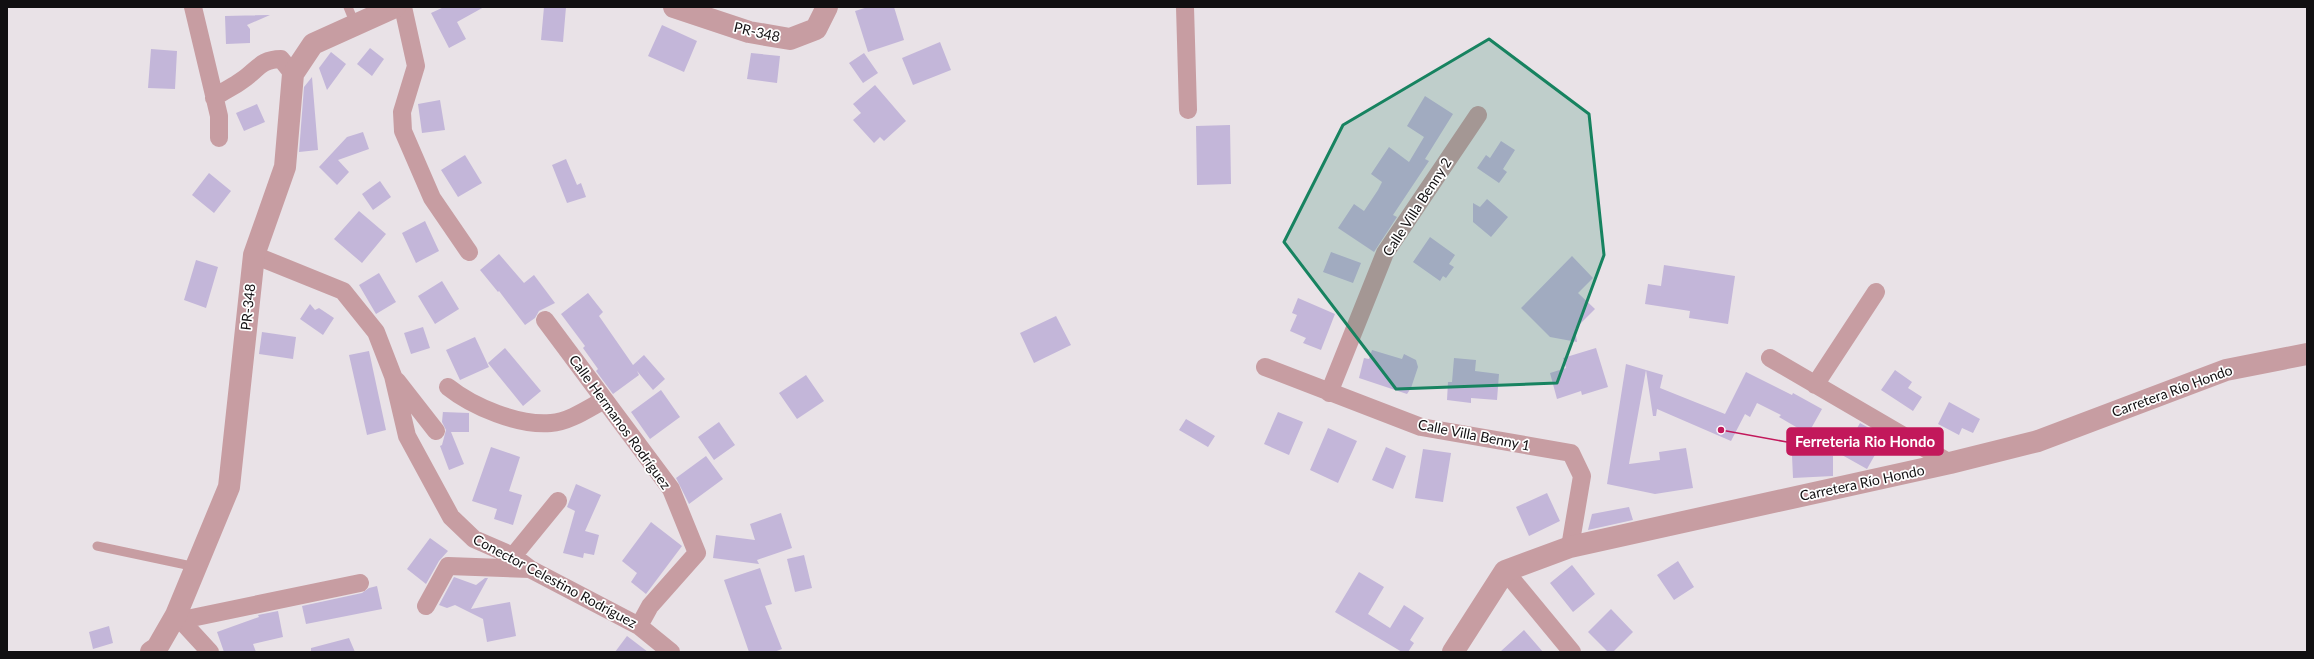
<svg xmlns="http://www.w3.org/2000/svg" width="2314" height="659" viewBox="0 0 2314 659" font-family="Lato,sans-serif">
<rect width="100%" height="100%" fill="#e9e2e7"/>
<path fill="#c3b6d9" d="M444 7H484L457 22 466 39 449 48 431 13Z
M544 7H566L563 42 541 40Z
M868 7H894L904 40 868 52 855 11Z
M270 15 247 25 250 29V43L226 44 225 16Z
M662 25 697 41 684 72 648 56Z
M940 42 951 70 913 85 902 58Z
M370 48 384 59 372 76 357 64Z
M151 49 177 51 175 89 148 88Z
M331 52 346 64 327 90 319 68Z
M751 53 780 56 777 83 747 79Z
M864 53 878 73 863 83 849 63Z
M312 77 318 150 299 152 304 87Z
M875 85 906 121 884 141 880 137 874 143 853 120 861 113 853 104Z
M1425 96 1453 114 1425 159 1429 161 1393 215 1397 217 1374 252 1338 228 1354 204 1364 211 1378 190 1382 182 1371 174 1389 147 1409 162 1424 137 1407 126Z
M440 100 445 130 422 133 418 104Z
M257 104 265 122 244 131 236 113Z
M1230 125 1231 184 1197 185 1196 126Z
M363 132 369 149 338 160 349 172 337 185 319 167 347 137Z
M1501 141 1515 150 1503 169 1507 172 1499 183 1477 168 1486 155 1490 158Z
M465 155 482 183 458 197 441 170Z
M566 159 577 185 581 183 586 197 567 203 552 165Z
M209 173 231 191 214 213 192 195Z
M380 181 391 197 373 210 362 194Z
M1487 199 1508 217 1491 237 1473 222V203L1480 207Z
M359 211 386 234 362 263 334 239Z
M425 221 439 251 416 263 402 233Z
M1430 237 1455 255 1449 264 1454 267 1446 278 1443 276 1440 281 1413 262Z
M1331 252 1361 263 1353 283 1323 272Z
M499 254 524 283 534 275 555 303 539 311 535 318 525 325 499 291 498 292 480 270Z
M1572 256 1593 278 1578 293 1595 309 1575 329 1577 342 1550 337 1521 308Z
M196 260 218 267 206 308 184 300Z
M1664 265 1735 276 1728 324 1689 318 1690 311 1645 304 1648 284 1661 286Z
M379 273 396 302 376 314 359 285Z
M442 281 459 309 435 324 418 296Z
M588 293 603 312 599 316 633 365 644 355 665 379 653 390 637 371 639 375 613 394 596 371 598 369 583 348 585 346 561 314Z
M1298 298 1335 314 1321 350 1303 343 1306 338 1290 331 1297 315 1292 313Z
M310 304 315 310 319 308 334 318 323 335 300 319Z
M1056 316 1071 345 1034 363 1020 333Z
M423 327 430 348 411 354 404 333Z
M262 332 296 337 293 359 259 354Z
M475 337 489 367 460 380 446 350Z
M505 348 541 391 523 406 488 363Z
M1596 348 1608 387 1582 395 1581 391 1557 399 1550 373 1566 368 1563 358Z
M1372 350 1402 359 1404 354 1416 360 1418 367 1411 388 1407 394 1359 378 1364 358 1369 359Z
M369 351 386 430 367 435 349 355Z
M1454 358 1476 360 1475 371 1499 374 1497 400 1471 398V403L1447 400 1448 382H1452Z
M1626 364 1646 370 1629 464 1660 460 1659 452 1686 448 1693 488 1655 494 1607 484Z
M1646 370 1663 375 1660 388 1725 414 1746 372 1792 395 1793 393 1822 409 1808 434 1779 417 1781 415 1757 403 1750 417 1745 414 1731 441 1657 409 1656 416H1653Z
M1895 370 1912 382 1908 388 1922 397 1913 411 1881 390Z
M806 375 824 401 797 419 779 393Z
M661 390 680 417 650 439 631 412Z
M1949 402 1980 419 1973 433 1962 428 1959 435 1938 424Z
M443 411V412L469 413V432H451L464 464 449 470 440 446 442 445 446 430 442 422Z
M1278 412 1303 422 1289 455 1264 444Z
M1186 419 1215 436 1208 447 1179 430Z
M719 422 735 445 714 460 698 437Z
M1860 423 1885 437 1867 469 1842 455Z
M1328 428 1357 441 1338 483 1310 470Z
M491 447 520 457 509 491 522 495 513 525 494 519 497 509 472 501Z
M1386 447 1406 456 1393 489 1372 480Z
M1423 449 1451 453 1443 502 1415 498Z
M1792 455 1833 456V476L1793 478Z
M706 456 723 479 689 504 676 478Z
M576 484 601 495 585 531 599 535 594 555 584 553 583 558 563 553 575 511 567 507Z
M1547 493 1560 521 1529 536 1516 507Z
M1629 507 1633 520 1588 530 1592 514Z
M781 513 792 548 757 560 759 564 713 558 716 535 755 540 750 524Z
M651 522 682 546 646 594 631 582 637 573 622 561Z
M430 538 448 551 439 561 426 584 407 569Z
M804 555 812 588 795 592 787 559Z
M1678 561 1694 587 1674 600 1657 575Z
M1572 565 1595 594 1573 612 1550 583Z
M760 568 772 604 765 606 782 649 774 652H749L724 580Z
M1359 572 1384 587 1368 614 1390 628 1404 605 1424 618 1410 640 1414 643 1408 652H1402L1335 612Z
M454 577 476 585 485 578H488L471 609 510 602 516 636 487 642 483 619 455 605 447 608 439 605Z
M377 586 382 609 306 624 302 606 362 593 369 588Z
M1611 609 1633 632 1613 652H1608L1588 632Z
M278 611 283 637 253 644 256 652H224L217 632 259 617 258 615Z
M109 626 113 643 93 649 89 632Z
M1524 630 1543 652H1500Z
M627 636 648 652H615Z
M349 638 355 652H311V648Z"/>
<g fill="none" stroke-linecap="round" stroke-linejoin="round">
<path stroke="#c79da2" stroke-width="9" d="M348 7 355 24
M97 546 196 567"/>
<path stroke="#c79da2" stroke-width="18" d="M193 7 219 116V138
M403 7 416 66 402 112 403 131 432 198 469 252
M1185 7 1188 110
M214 98C223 91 233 87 241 81 257 71 260 59 281 59L293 74
M254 255 343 291 376 332 393 376 407 436 451 517 474 539 513 556 530 569 639 626 671 652
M545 320 671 489 697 553 650 606 639 626
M1770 358 1950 463
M1265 367 1421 427 1571 453 1582 476 1570 547
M397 381 436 431
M1815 385 1876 292
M448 387C473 407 519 426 551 423 569 422 589 408 604 400
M1329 393 1385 253 1478 115
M513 556 558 501
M1505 571 1572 652
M426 606 448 566 530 569
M176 615 210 652
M182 620 360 583"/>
<path stroke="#c79da2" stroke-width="22" d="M674 7 749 32 790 39 816 29 827 7
M151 652 157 648 176 615 229 487 254 255 285 167 293 74 313 44 395 7
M1453 652 1505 571 1570 547 1950 463 2038 441 2226 370 2307 354"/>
</g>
<path fill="#178360" fill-opacity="0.2" stroke="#178360" stroke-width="3" stroke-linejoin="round" d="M1489 39 1589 114 1604 255 1557 383 1396 389 1284 242 1343 125Z"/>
<g text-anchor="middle" stroke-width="3.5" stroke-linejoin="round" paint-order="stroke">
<g font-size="14" fill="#110f11" stroke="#fff">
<text transform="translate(757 32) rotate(13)" y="5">PR-348</text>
<text transform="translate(1417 207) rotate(-57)" y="5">Calle Villa Benny 2</text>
<text transform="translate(248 307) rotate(-84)" y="5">PR-348</text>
<text transform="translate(2172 391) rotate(-20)" y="5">Carretera Río Hondo</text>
<text transform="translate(620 422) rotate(54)" y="5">Calle Hermanos Rodríguez</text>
<text transform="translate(1474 435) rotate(11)" y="5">Calle Villa Benny 1</text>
<text transform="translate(1862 483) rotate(-12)" y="5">Carretera Río Hondo</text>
<text transform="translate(555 581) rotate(28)" y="5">Conector Celestino Rodríguez</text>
</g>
</g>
<path fill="none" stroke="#c2185b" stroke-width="1.5" d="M1721 430L1787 442"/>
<circle fill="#c2185b" stroke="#fff" stroke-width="1.5" cx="1721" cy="430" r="4"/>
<rect fill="#c2185b" stroke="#c2185b" stroke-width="1.5" x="1787" y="428" width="156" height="27" rx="4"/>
<g font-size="15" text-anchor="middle" font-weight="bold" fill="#fff">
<text x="1865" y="447">Ferreteria Rio Hondo</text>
</g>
<rect width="2314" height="659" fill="none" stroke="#110f11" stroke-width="16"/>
</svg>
